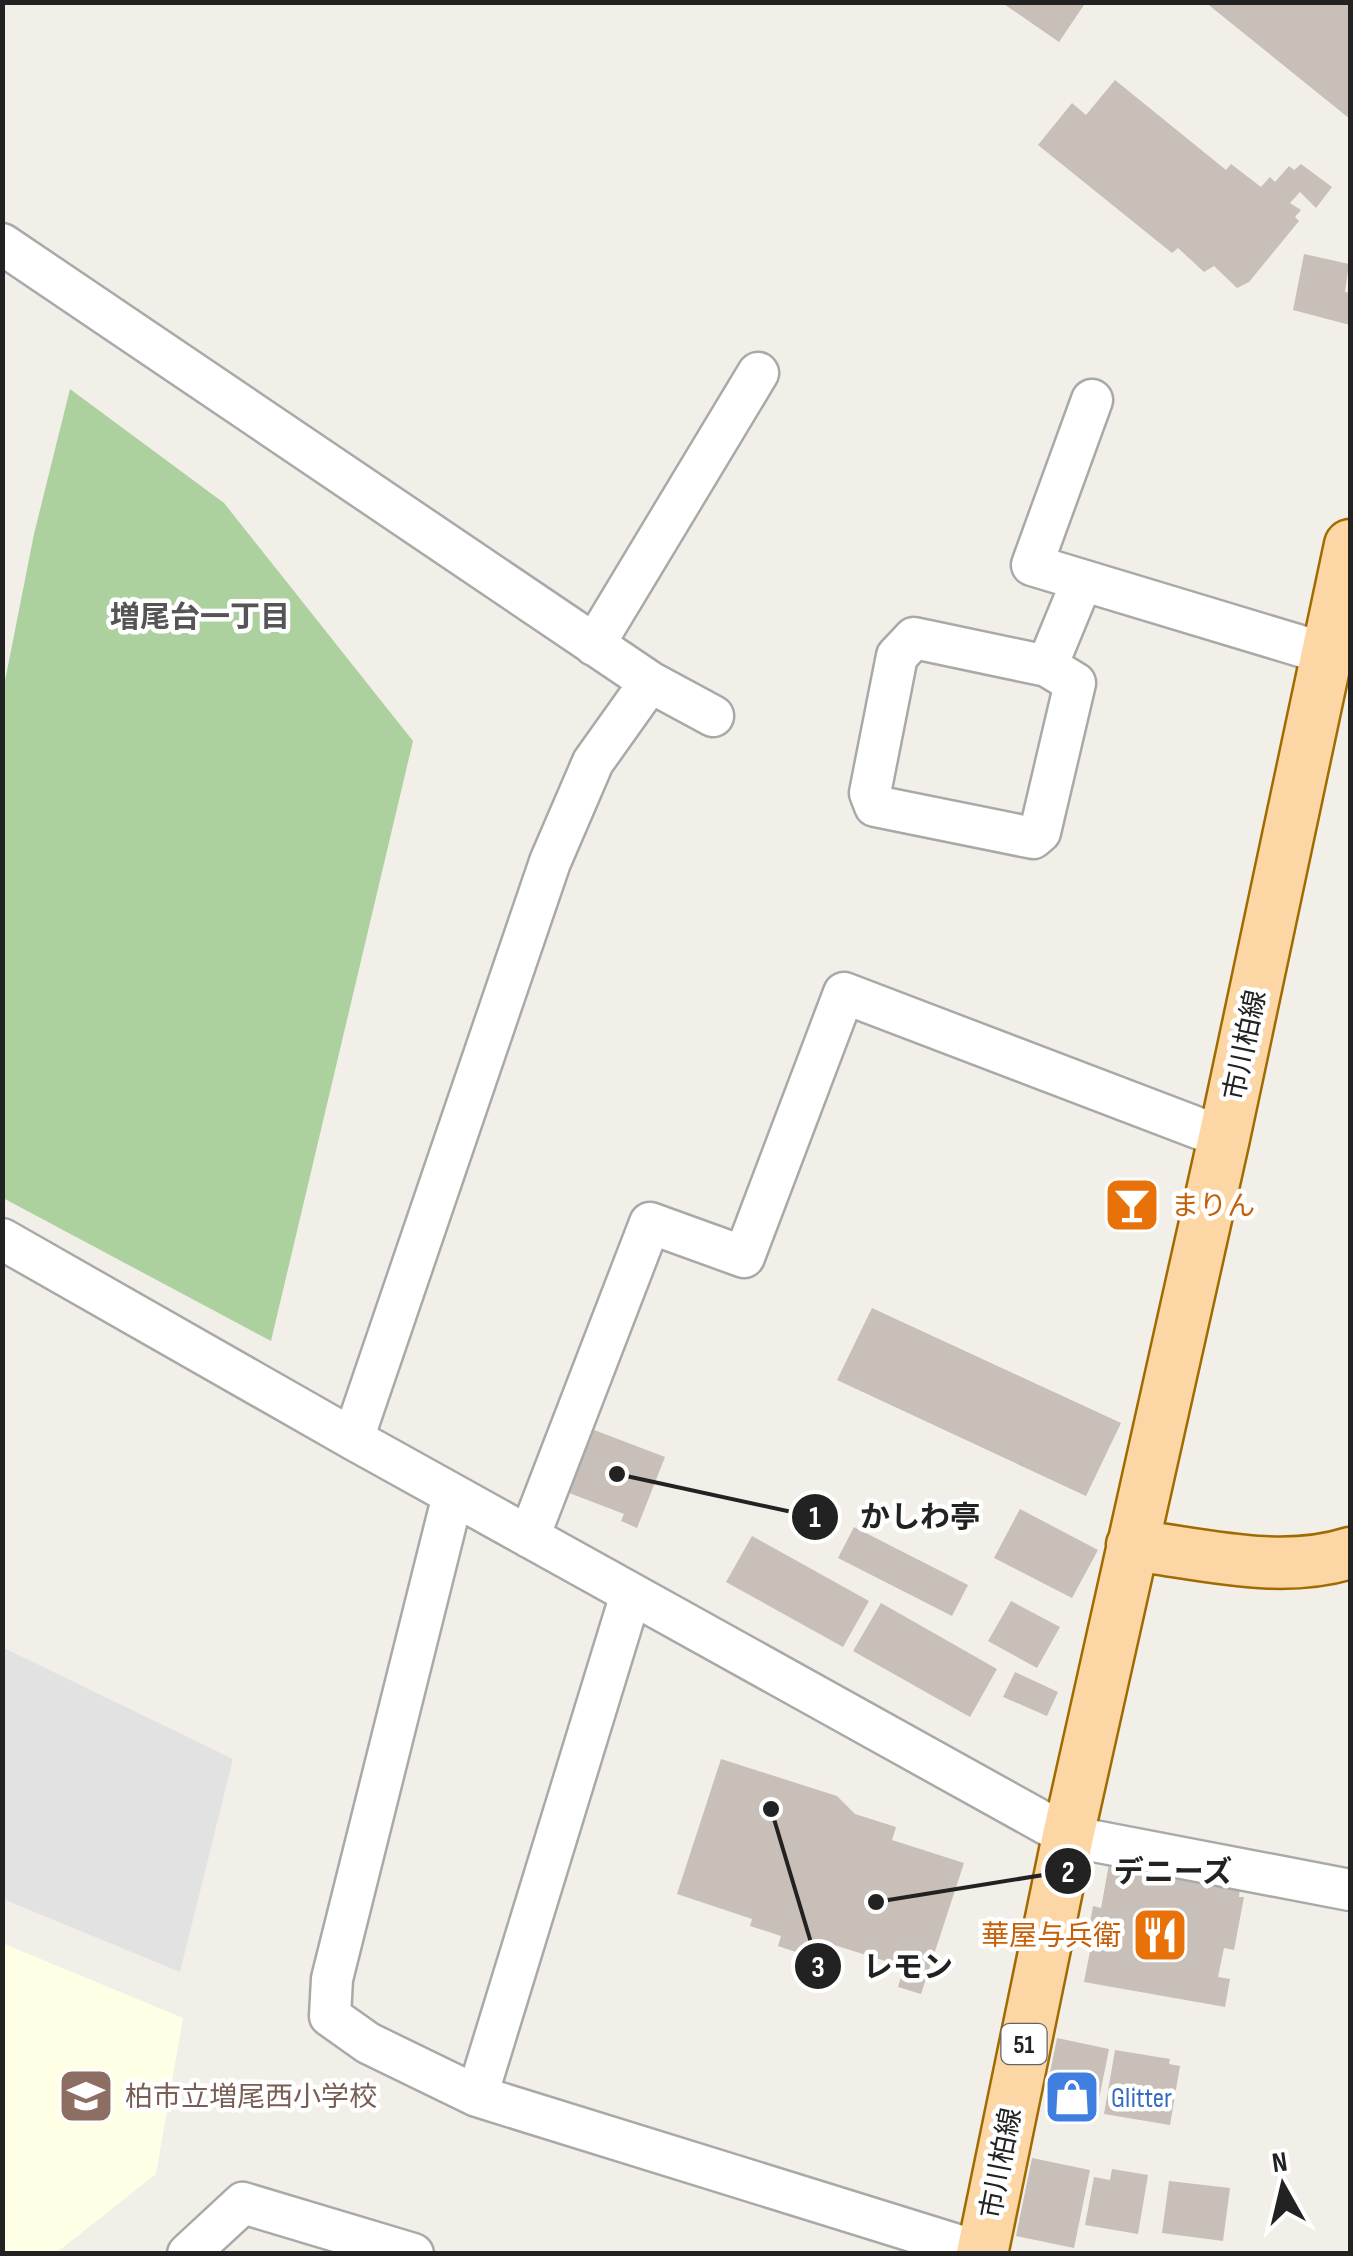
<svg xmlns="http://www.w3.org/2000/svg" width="1353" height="2256" viewBox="0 0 1353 2256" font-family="'Sofia Sans Condensed','Noto Sans JP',sans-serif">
<rect width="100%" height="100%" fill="#f2efe9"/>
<path fill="#ffffe5" d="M2 1943 183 2018 156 2174 56 2253H3Z"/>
<path fill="#add19e" d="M70 389 224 503 413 741 271 1341 3 1198V691L34 534Z"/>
<path fill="#e2e2e2" d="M2 1647 233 1759 180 1972 3 1899Z"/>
<path fill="#c7bfb8" d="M1001 2H1086L1059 42Z
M1205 2H1350V119Z
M1115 80 1226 170 1231 164 1261 187 1270 177 1275 182 1289 166 1294 170 1301 164 1332 187 1316 208 1300 192 1290 203 1301 210 1295 217 1299 221 1249 282 1237 288 1214 266 1204 272 1178 248 1172 253 1038 145 1072 103 1086 115Z
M1304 254 1349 264 1345 292 1350 293V325L1293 310Z
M872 1308 1121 1423 1086 1496 837 1380Z
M589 1428 665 1457 637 1528 621 1521 624 1514 564 1491Z
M1020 1509 1098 1550 1072 1598 994 1558Z
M854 1527 968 1585 952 1616 838 1558Z
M752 1536 869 1601 843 1647 726 1582Z
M1011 1601 1060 1627 1037 1668 988 1641Z
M881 1603 997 1669 970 1717 853 1651Z
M1015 1672 1058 1692 1047 1716 1003 1697Z
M721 1759 837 1796 855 1814 896 1827 892 1840 964 1863 921 1994 898 1987 904 1967 828 1943 822 1961 778 1946 781 1936 750 1926 752 1919 677 1894Z
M1109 1864 1240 1888 1239 1897H1244L1234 1950 1224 1948 1218 1977 1230 1979 1225 2007 1084 1982 1092 1941 1087 1940 1093 1906 1101 1908Z
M1057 2038 1109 2049 1097 2109 1045 2098Z
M1115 2050 1170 2059 1169 2064 1180 2066 1170 2125 1104 2114Z
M1032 2158 1090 2170 1074 2248 1016 2236Z
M1112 2169 1148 2175 1138 2234 1085 2225 1094 2177 1110 2180Z
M1169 2181 1230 2188 1223 2241 1162 2233Z"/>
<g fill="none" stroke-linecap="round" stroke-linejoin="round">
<g stroke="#a9a9a9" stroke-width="45">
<path id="minor" d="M2 244 650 682 713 716
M1092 400 1032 565 1327 654
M594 645 758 373
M1047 666 914 638 897 656 870 793 875 806 1033 838 1040 832 1075 683 1047 666 1082 581
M2 1239 353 1439 1068 1836 1350 1890
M353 1439 550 862 593 762 650 682
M453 1495 332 1979 330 2016 368 2043 477 2096 983 2253
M529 1537 650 1223 744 1257 844 993 1224 1138
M477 2096 631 1594
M188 2254 243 2203 413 2254"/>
</g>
<g stroke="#a06b00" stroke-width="55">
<path id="major" d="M1132 1545C1203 1554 1281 1575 1350 1553
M982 2254 1068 1836 1224 1138 1350 545"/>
</g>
<use href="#minor" stroke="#fff" stroke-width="40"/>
<use href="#major" stroke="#fcd6a4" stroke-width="50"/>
</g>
<defs>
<g id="bar-square" transform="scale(2.875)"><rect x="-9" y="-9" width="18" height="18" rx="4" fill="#e8710a" stroke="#fff"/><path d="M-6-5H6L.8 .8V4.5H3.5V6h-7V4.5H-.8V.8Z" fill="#fff"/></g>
<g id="restaurant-square" transform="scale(2.875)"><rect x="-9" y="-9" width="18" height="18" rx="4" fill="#e8710a" stroke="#fff"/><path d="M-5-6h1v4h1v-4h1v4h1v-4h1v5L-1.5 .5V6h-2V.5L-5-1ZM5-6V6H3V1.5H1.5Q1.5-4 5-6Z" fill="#fff"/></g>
<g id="school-square" transform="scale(2.875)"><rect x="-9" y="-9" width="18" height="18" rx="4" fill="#8d6e63" stroke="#fff"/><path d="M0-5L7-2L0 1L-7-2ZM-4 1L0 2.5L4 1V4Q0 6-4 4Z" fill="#fff"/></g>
<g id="shop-square" transform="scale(2.875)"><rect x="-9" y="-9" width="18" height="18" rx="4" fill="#3f7fe0" stroke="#fff"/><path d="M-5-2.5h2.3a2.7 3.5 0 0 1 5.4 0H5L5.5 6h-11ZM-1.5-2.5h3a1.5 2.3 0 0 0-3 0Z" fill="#fff"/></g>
</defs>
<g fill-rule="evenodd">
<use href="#bar-square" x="1132" y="1205"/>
<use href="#restaurant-square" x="1160" y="1935"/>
<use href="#school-square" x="86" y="2096"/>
<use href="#shop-square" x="1072" y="2097"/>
</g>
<g text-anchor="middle" stroke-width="9" stroke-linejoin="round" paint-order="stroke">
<rect fill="#fff" stroke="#646464" stroke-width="2.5" x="1001.5" y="2024" width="45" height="40" rx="8"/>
<g font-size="25" font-weight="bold" fill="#222">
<text x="1024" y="2053">51</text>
</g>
<g font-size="28" fill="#222" stroke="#fff">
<text transform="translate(1244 1045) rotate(-78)" y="10">市川柏線</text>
<text transform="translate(1000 2163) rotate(-79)" y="10">市川柏線</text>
</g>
<g font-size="28" fill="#c56008" stroke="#fff" text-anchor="start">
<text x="1171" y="1215">まりん</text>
<text x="1121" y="1945" text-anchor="end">華屋与兵衛</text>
</g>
<g font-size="28" fill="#785e54" stroke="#fff" text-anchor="start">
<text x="125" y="2106">柏市立増尾西小学校</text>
</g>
<g font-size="28" fill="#366cbe" stroke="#fff" text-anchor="start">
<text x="1111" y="2107">Glitter</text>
</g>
<g font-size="30" font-weight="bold" fill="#555" stroke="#fff">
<text x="200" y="627">増尾台一丁目</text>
</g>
</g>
<path fill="none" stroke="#222" stroke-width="4" d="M617 1474L815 1517M876 1902L1068 1871M771 1809L818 1966"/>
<g fill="#222" stroke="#fff" stroke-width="4">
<circle cx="617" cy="1474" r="10"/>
<circle cx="876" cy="1902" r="10"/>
<circle cx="771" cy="1809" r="10"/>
<circle cx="815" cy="1517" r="25"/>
<circle cx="1068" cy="1871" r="25"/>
<circle cx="818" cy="1966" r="25"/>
</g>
<g font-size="30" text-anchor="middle" font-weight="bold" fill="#fff">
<text x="815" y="1527">1</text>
<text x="1068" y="1882">2</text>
<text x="818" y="1977">3</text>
</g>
<g font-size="30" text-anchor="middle" font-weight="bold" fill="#222" stroke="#fff" stroke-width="9" stroke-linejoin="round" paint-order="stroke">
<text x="920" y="1527">かしわ亭</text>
<text x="1173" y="1882">デニーズ</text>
<text x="908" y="1977">レモン</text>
</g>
<rect width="1353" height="2256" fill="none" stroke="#222222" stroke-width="10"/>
<g transform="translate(1283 2186) rotate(352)" stroke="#ffffff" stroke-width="8" paint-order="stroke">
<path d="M0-8L18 38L0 25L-18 38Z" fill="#222222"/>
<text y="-15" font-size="28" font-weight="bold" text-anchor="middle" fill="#222222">N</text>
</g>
</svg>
